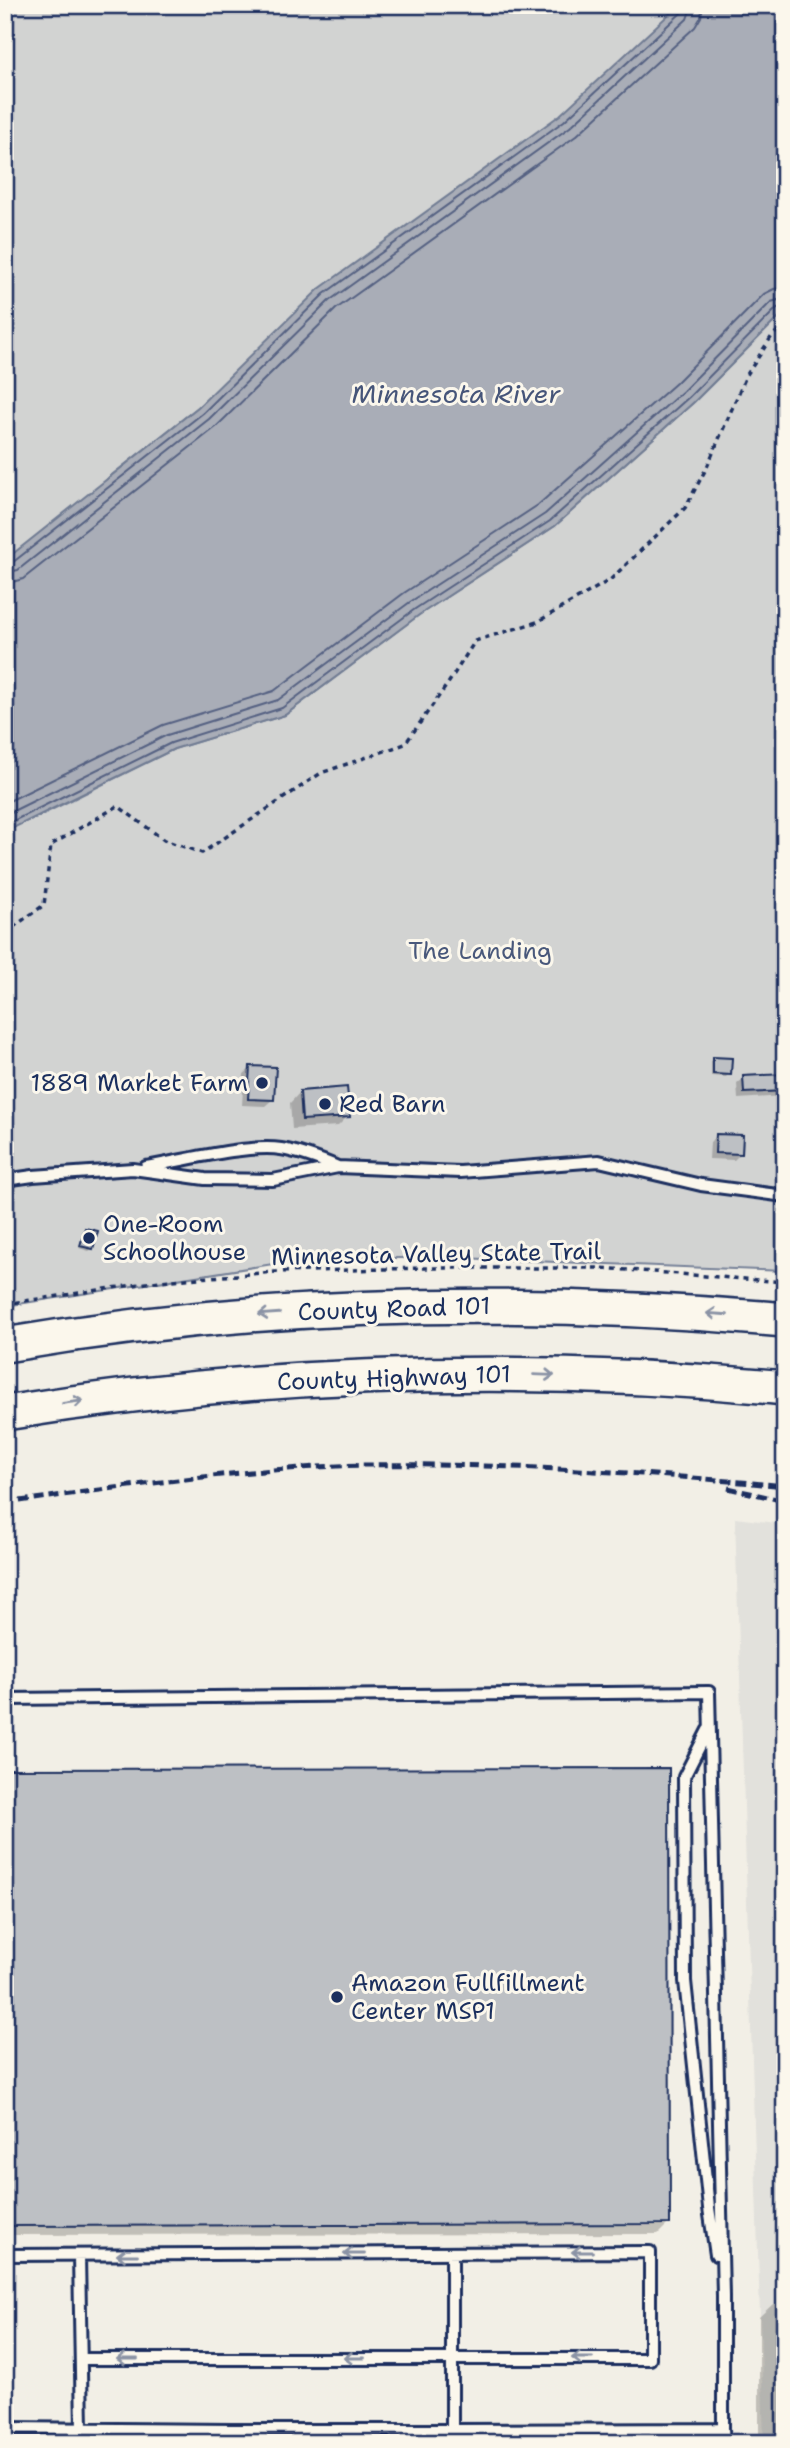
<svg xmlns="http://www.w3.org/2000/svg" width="790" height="2448" viewBox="0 0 790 2448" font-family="'Shantell Sans',sans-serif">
<rect width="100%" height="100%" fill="#f2efe6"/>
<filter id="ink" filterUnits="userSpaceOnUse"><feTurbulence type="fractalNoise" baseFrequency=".0143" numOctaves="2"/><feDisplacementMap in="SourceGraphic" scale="14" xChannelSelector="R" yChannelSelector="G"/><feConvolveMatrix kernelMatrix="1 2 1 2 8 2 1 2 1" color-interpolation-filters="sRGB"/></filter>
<g filter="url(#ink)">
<path fill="#e2e1dc" d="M735 1518 785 1524V2443H764Z"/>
<path fill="#d2d3d2" stroke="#768198" stroke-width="2" d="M5 5H721L198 407 108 478 92 497 5 560Z
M785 311V1271L459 1258H311L5 1306V830L37 817 174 749 285 715 419 615 555 526 694 402Z"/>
<path fill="#a9adb7" stroke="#707b93" stroke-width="2" d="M679 5H785V311L694 402 555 526 419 615 285 715 174 749 5 832V560L198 407 319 289 560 115Z"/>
<path fill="#0003" d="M714 1059 729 1074 726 1077 711 1076V1061Z
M251 1068 272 1100 265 1106 242 1105 244 1074Z
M785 1075 784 1096 738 1099 737 1084 744 1078Z
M300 1092 348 1116 338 1126 292 1129 290 1103Z
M716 1136 741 1153 734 1160 709 1159 710 1142Z
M86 1230 92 1248 89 1251 79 1248Z
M5 1771 668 2224 658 2234 5 2235Z
M773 2304H785V2443H759V2317Z"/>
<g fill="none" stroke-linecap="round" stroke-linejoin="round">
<path stroke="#546182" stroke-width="2" d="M5 565 12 563 203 413 324 294 564 121 681 13 683 5
M5 573 18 570 209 419 329 301 570 127 687 19 692 5
M5 584 23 579 216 427 336 309 576 136 695 27 701 17 703 5
M5 803 163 725 274 691 404 593 538 505 676 383 764 294 774 289 785 287
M5 815 167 735 278 700 410 602 545 514 683 391 771 302 785 298
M5 825 171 743 282 708 415 609 550 521 689 397 777 308 785 306"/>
</g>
<path fill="#bdc0c4" stroke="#1b2f5e" stroke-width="2" d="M713 1057 732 1058 731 1075 713 1074Z
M250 1066 276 1067 274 1100 248 1099Z
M785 1074V1091L744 1093 743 1076Z
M347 1087 350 1117 302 1120 300 1091Z
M716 1134 743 1135 742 1154 715 1153Z
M85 1228 98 1231 93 1249 80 1246Z
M669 1768 670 2224 5 2226V1769Z"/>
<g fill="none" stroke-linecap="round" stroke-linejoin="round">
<g stroke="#1b2f5e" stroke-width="16">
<path id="service" d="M146 1167C181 1161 247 1144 281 1149 300 1152 319 1159 338 1167
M5 1180 33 1176 133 1169 205 1179 273 1180 338 1167 460 1172 599 1161 701 1185 785 1196
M5 1699 709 1692 723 2296V2429
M708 1730 684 1777 685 1981 709 2208 716 2255
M452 2253V2430L723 2429 724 2443
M5 2255 650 2252V2359H81
M79 2255 82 2428
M5 2428 231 2430V2443
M231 2430H452V2443"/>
</g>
<g stroke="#1b2f5e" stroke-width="38">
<path id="primary" d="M5 1345C262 1301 526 1297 785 1320
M5 1413C263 1371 524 1364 785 1388"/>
</g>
<path stroke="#1b2f5e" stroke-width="3.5" stroke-dasharray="5 5" stroke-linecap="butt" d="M5 933 44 905 51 845 118 806 164 840 202 853 321 773 405 744 449 682 475 641 537 622 610 580 685 508 707 467 746 376 772 336 785 325
M5 1304 160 1281 275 1272 424 1268H600L785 1282"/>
<use href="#service" stroke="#fbf7ec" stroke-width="10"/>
<use href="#primary" stroke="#fbf7ec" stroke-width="33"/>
<path stroke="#1b2f5e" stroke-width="5" stroke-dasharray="10 5" stroke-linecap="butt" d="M728 1488 785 1501
M5 1503C124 1487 245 1468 365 1465 505 1463 646 1473 785 1486"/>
</g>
<defs><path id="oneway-shaft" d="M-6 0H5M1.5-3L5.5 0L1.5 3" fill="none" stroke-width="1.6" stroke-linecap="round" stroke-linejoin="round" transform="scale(1.75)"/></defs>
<g stroke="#8b93a5">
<use href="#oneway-shaft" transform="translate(269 1314) rotate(176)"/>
<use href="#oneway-shaft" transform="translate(717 1314) rotate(-176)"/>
<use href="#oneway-shaft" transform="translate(544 1375) rotate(2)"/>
<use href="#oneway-shaft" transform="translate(73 1402) rotate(-8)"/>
<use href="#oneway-shaft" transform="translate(582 2252) rotate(180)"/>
<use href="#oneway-shaft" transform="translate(354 2254) rotate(180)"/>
<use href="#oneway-shaft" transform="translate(127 2255) rotate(180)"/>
<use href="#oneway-shaft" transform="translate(354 2358) rotate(180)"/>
<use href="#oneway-shaft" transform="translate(582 2358) rotate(-180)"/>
<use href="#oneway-shaft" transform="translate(127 2359) rotate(180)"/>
</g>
</g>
<g fill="#1b2f5e" stroke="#fbf7ec" stroke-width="2.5">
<circle cx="262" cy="1083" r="7"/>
<circle cx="325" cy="1104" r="7"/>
<circle cx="89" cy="1238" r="7"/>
<circle cx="337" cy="1997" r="7"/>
</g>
<g text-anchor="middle" stroke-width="6" stroke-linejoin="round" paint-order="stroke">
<g font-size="24" fill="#49587b" stroke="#fbf7ec">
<text x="480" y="959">The Landing</text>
</g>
<g font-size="24" fill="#1b2f5e" stroke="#fbf7ec" text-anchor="start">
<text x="248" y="1091" text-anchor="end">1889 Market Farm</text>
<text x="339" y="1112">Red Barn</text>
<text x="103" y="1232">One-Room<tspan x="103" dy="28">Schoolhouse</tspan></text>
<text x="351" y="1991">Amazon Fullfillment<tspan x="351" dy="28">Center MSP1</tspan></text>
</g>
<g font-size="24" fill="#1b2f5e" stroke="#fbf7ec">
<text transform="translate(436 1254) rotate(-1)" y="8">Minnesota Valley State Trail</text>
<text transform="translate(394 1309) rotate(-2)" y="8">County Road 101</text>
<text transform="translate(394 1378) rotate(-2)" y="8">County Highway 101</text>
</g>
<g font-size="26" font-style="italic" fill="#465579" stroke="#fbf7ec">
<text x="456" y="403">Minnesota River</text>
</g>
</g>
<rect width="790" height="2448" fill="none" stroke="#fbf7ec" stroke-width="28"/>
<rect x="14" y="14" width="762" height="2420" fill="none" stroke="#1b2f5e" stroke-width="2.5" filter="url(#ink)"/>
</svg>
